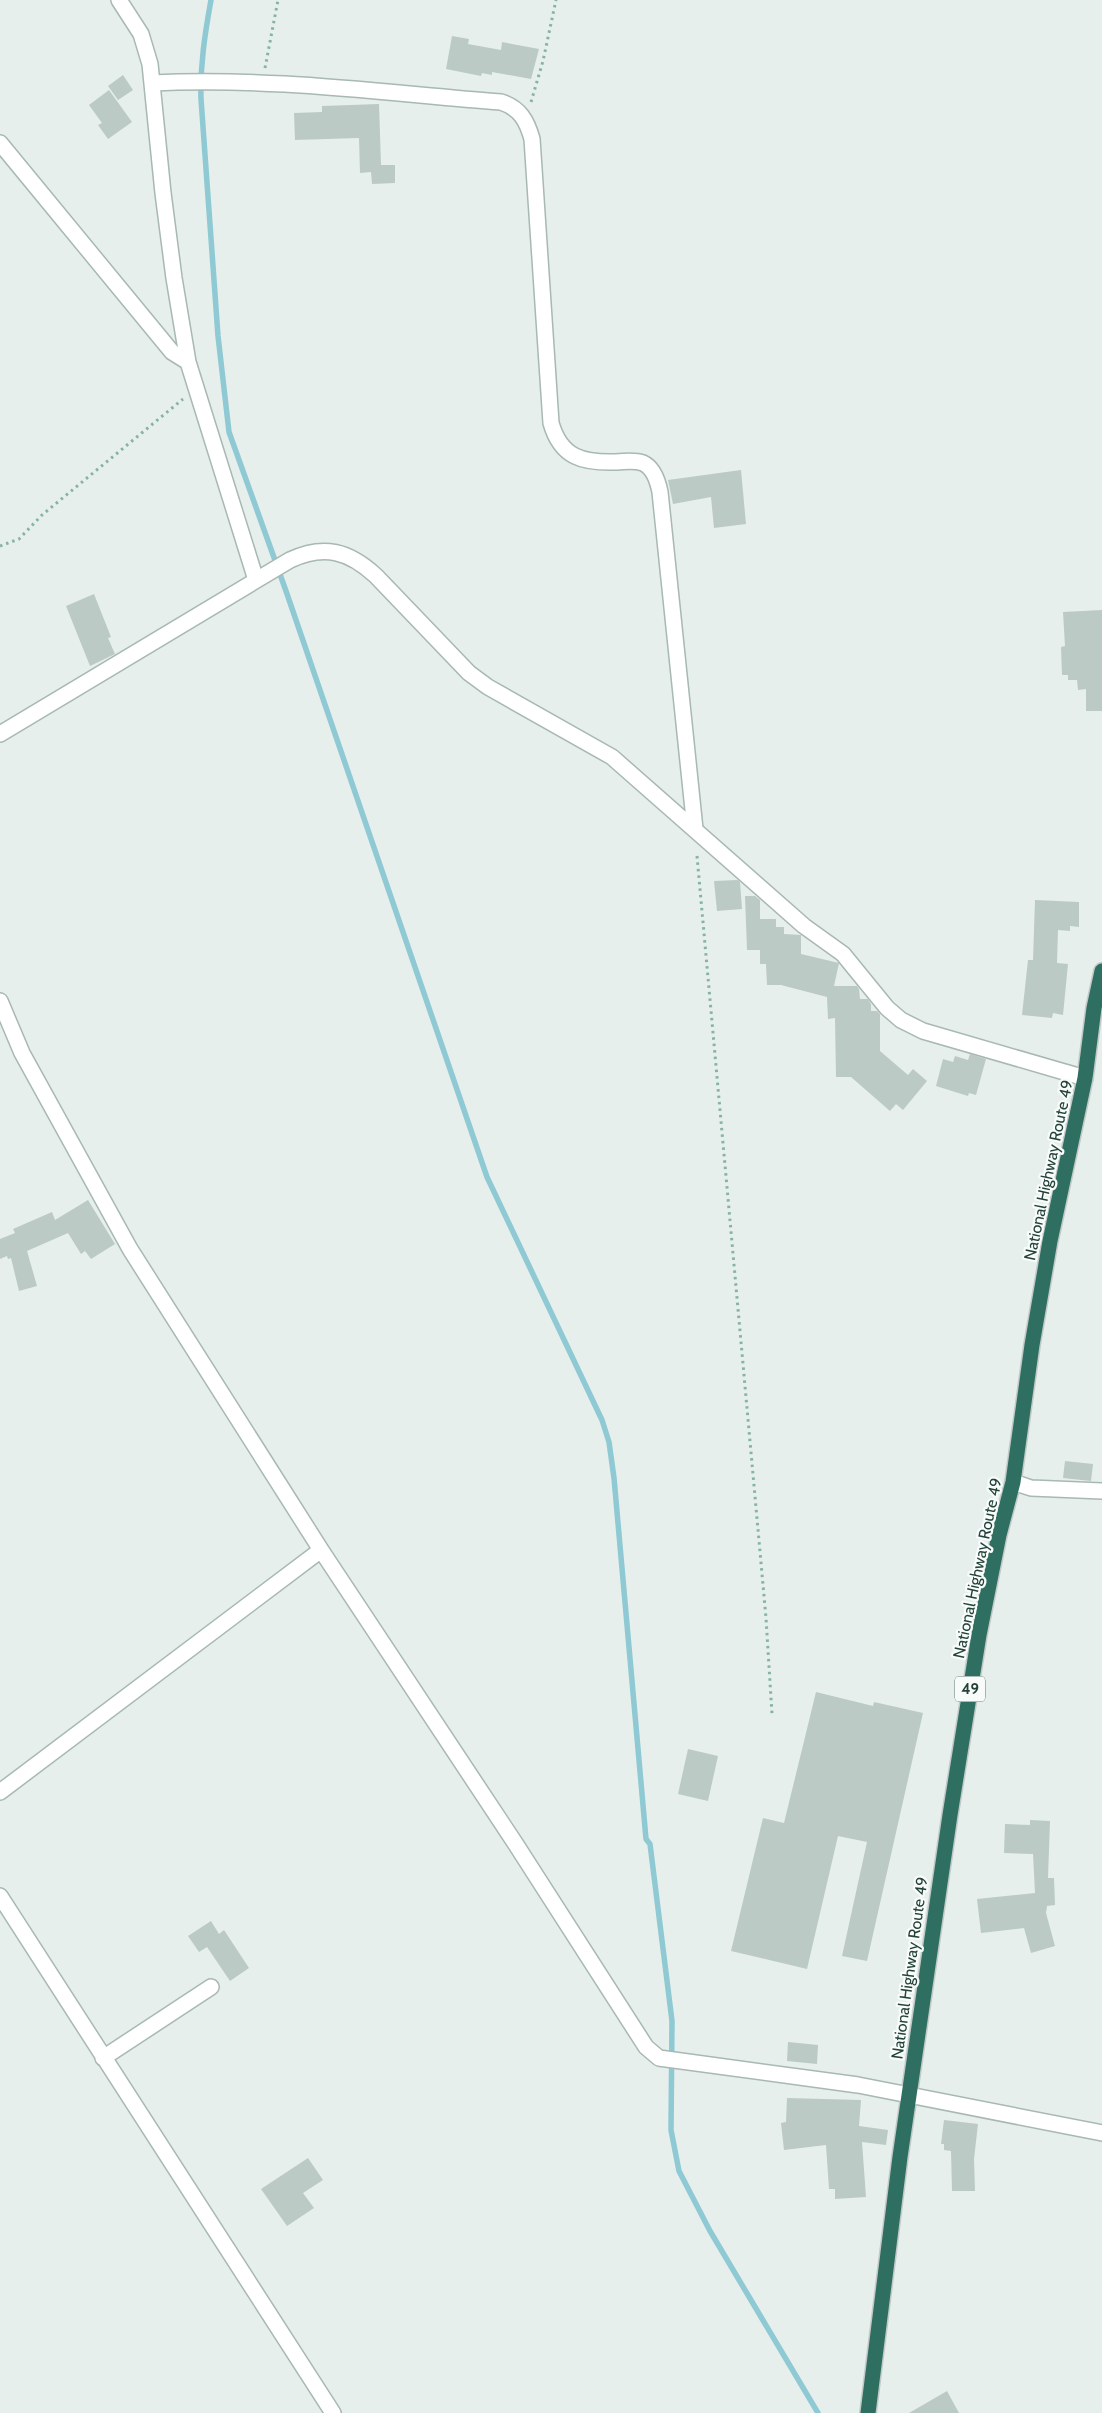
<svg xmlns="http://www.w3.org/2000/svg" width="1102" height="2413" viewBox="0 0 1102 2413" font-family="Cabin,sans-serif">
<rect width="100%" height="100%" fill="#e6efeb"/>
<g fill="none" stroke-linecap="round" stroke-linejoin="round">
<path stroke="#8ec9d4" stroke-width="5.5" d="M211 0C205 33 200 65 201 99L218 336 229 432 286 591 487 1177 602 1420 609 1442 614 1478 646 1839 650 1844 672 2021 671 2130 679 2171 710 2231 818 2413"/>
</g>
<path fill="#bbcac4" d="M452 36 469 39 468 44 501 50 502 42 539 49 531 79 492 72V75L482 73 481 76 446 69Z
M123 75 133 90 118 100 108 86Z
M109 90 132 122 108 139 98 125 102 123 89 105Z
M379 104 381 165H395V183L372 184 371 172 360 173 359 138 295 140 294 113 322 112V106Z
M741 470 746 524 714 528 711 497 673 504 668 480Z
M94 594 111 637 108 638 115 654 90 666 66 606Z
M1102 610V711H1086V689L1078 690 1077 680H1068V675H1062L1061 647 1065 646 1063 612Z
M738 880 740 882 742 909 717 911 714 881Z
M745 896H755L760 900V919H776V927H784V934L801 935V954L839 963 834 986H857L859 989 860 999H868L871 1004V1011H877L880 1014V1051L908 1075 913 1069 927 1081 903 1110 896 1104 890 1111 851 1077H836L835 1018 828 1019 827 997 781 985H767L766 964H760V950H747Z
M1035 900 1079 902V927L1070 926V931L1058 930 1057 963 1068 964 1063 1015 1053 1013 1052 1018 1022 1015 1028 960H1033Z
M970 1054 986 1059 976 1095 969 1093 968 1096 936 1086 943 1059 953 1062 955 1056 968 1060Z
M88 1200 115 1244 91 1259 85 1251 81 1254 68 1233 27 1251 37 1286 19 1291 11 1258 8 1259 7 1256 0 1259V1239L15 1233 13 1229 52 1212 55 1220Z
M1065 1461 1093 1464 1091 1481 1063 1478Z
M816 1692 873 1706 874 1702 923 1713 867 1961 842 1956 867 1842 838 1836 807 1969 731 1951 763 1818 784 1823Z
M688 1749 718 1756 708 1801 678 1794Z
M1030 1820 1050 1821 1048 1878H1054L1055 1905 1047 1906 1046 1913 1055 1946 1031 1953 1024 1928 981 1933 977 1899 1035 1893 1033 1854 1004 1853 1005 1824 1030 1825Z
M211 1921 219 1934 224 1930 249 1968 230 1981 207 1947 199 1952 188 1936Z
M788 2042 818 2045 817 2064 787 2061Z
M787 2098 861 2100 859 2126 888 2130 886 2145 862 2142 866 2197 835 2199V2189H829L826 2145 784 2150 781 2123 786 2122Z
M944 2120 978 2124 974 2159 975 2191H952L951 2151 944 2150V2144H941Z
M308 2158 323 2180 303 2193 314 2208 287 2226 261 2189Z
M947 2391 959 2413H909Z"/>
<g fill="none" stroke-linecap="round" stroke-linejoin="round">
<g stroke="#a8b8b2" stroke-width="18">
<path id="minor" d="M119 0 141 34 150 64 163 193 174 278 188 362
M152 83C268 77 385 93 501 102 520 108 527 121 532 139L551 423C561 458 583 463 616 462 625 461 635 460 643 463 654 468 658 482 660 492L695 829
M0 143 172 352 188 362 256 580
M0 734 290 560C324 544 349 551 376 576L469 673 488 687 612 757 804 926 843 954 887 1008 901 1020 923 1031 1085 1078
M0 1001 22 1053 130 1249 321 1550 515 1843 646 2047 659 2058 858 2085 1102 2133
M1013 1482 1031 1488 1102 1491
M0 1792 321 1550
M0 1896 333 2413
M103 2058 211 1987"/>
</g>
<g stroke="#c2cac8" stroke-width="18">
<path id="highway" d="M868 2413 900 2157 950 1815 979 1635 999 1535 1013 1482 1032 1345 1050 1241 1085 1078 1094 1008 1102 971"/>
</g>
<path stroke="#86b3a5" stroke-width="3" stroke-dasharray="2.5 4" stroke-linecap="butt" d="M265 68 278 0
M531 102 543 61 556 0
M0 546 19 539 42 515 183 399
M697 856 766 1618 772 1714"/>
<use href="#minor" stroke="#fff" stroke-width="15"/>
<use href="#highway" stroke="#2f6f62" stroke-width="15"/>
</g>
<g text-anchor="middle" stroke-width="4.5" stroke-linejoin="round" paint-order="stroke">
<rect fill="#f7fbf9" stroke="#637a73" stroke-width="1" x="955" y="1676.5" width="30" height="25" rx="4"/>
<g font-size="15" font-weight="bold" fill="#24423a">
<text x="970" y="1694">49</text>
</g>
<g font-size="16" fill="#24423a" stroke="#f7fbf9">
<text transform="translate(1048 1170) rotate(-78)" y="6">National Highway Route 49</text>
<text transform="translate(977 1568) rotate(-78)" y="6">National Highway Route 49</text>
<text transform="translate(909 1968) rotate(-82)" y="6">National Highway Route 49</text>
</g>
</g>
</svg>
